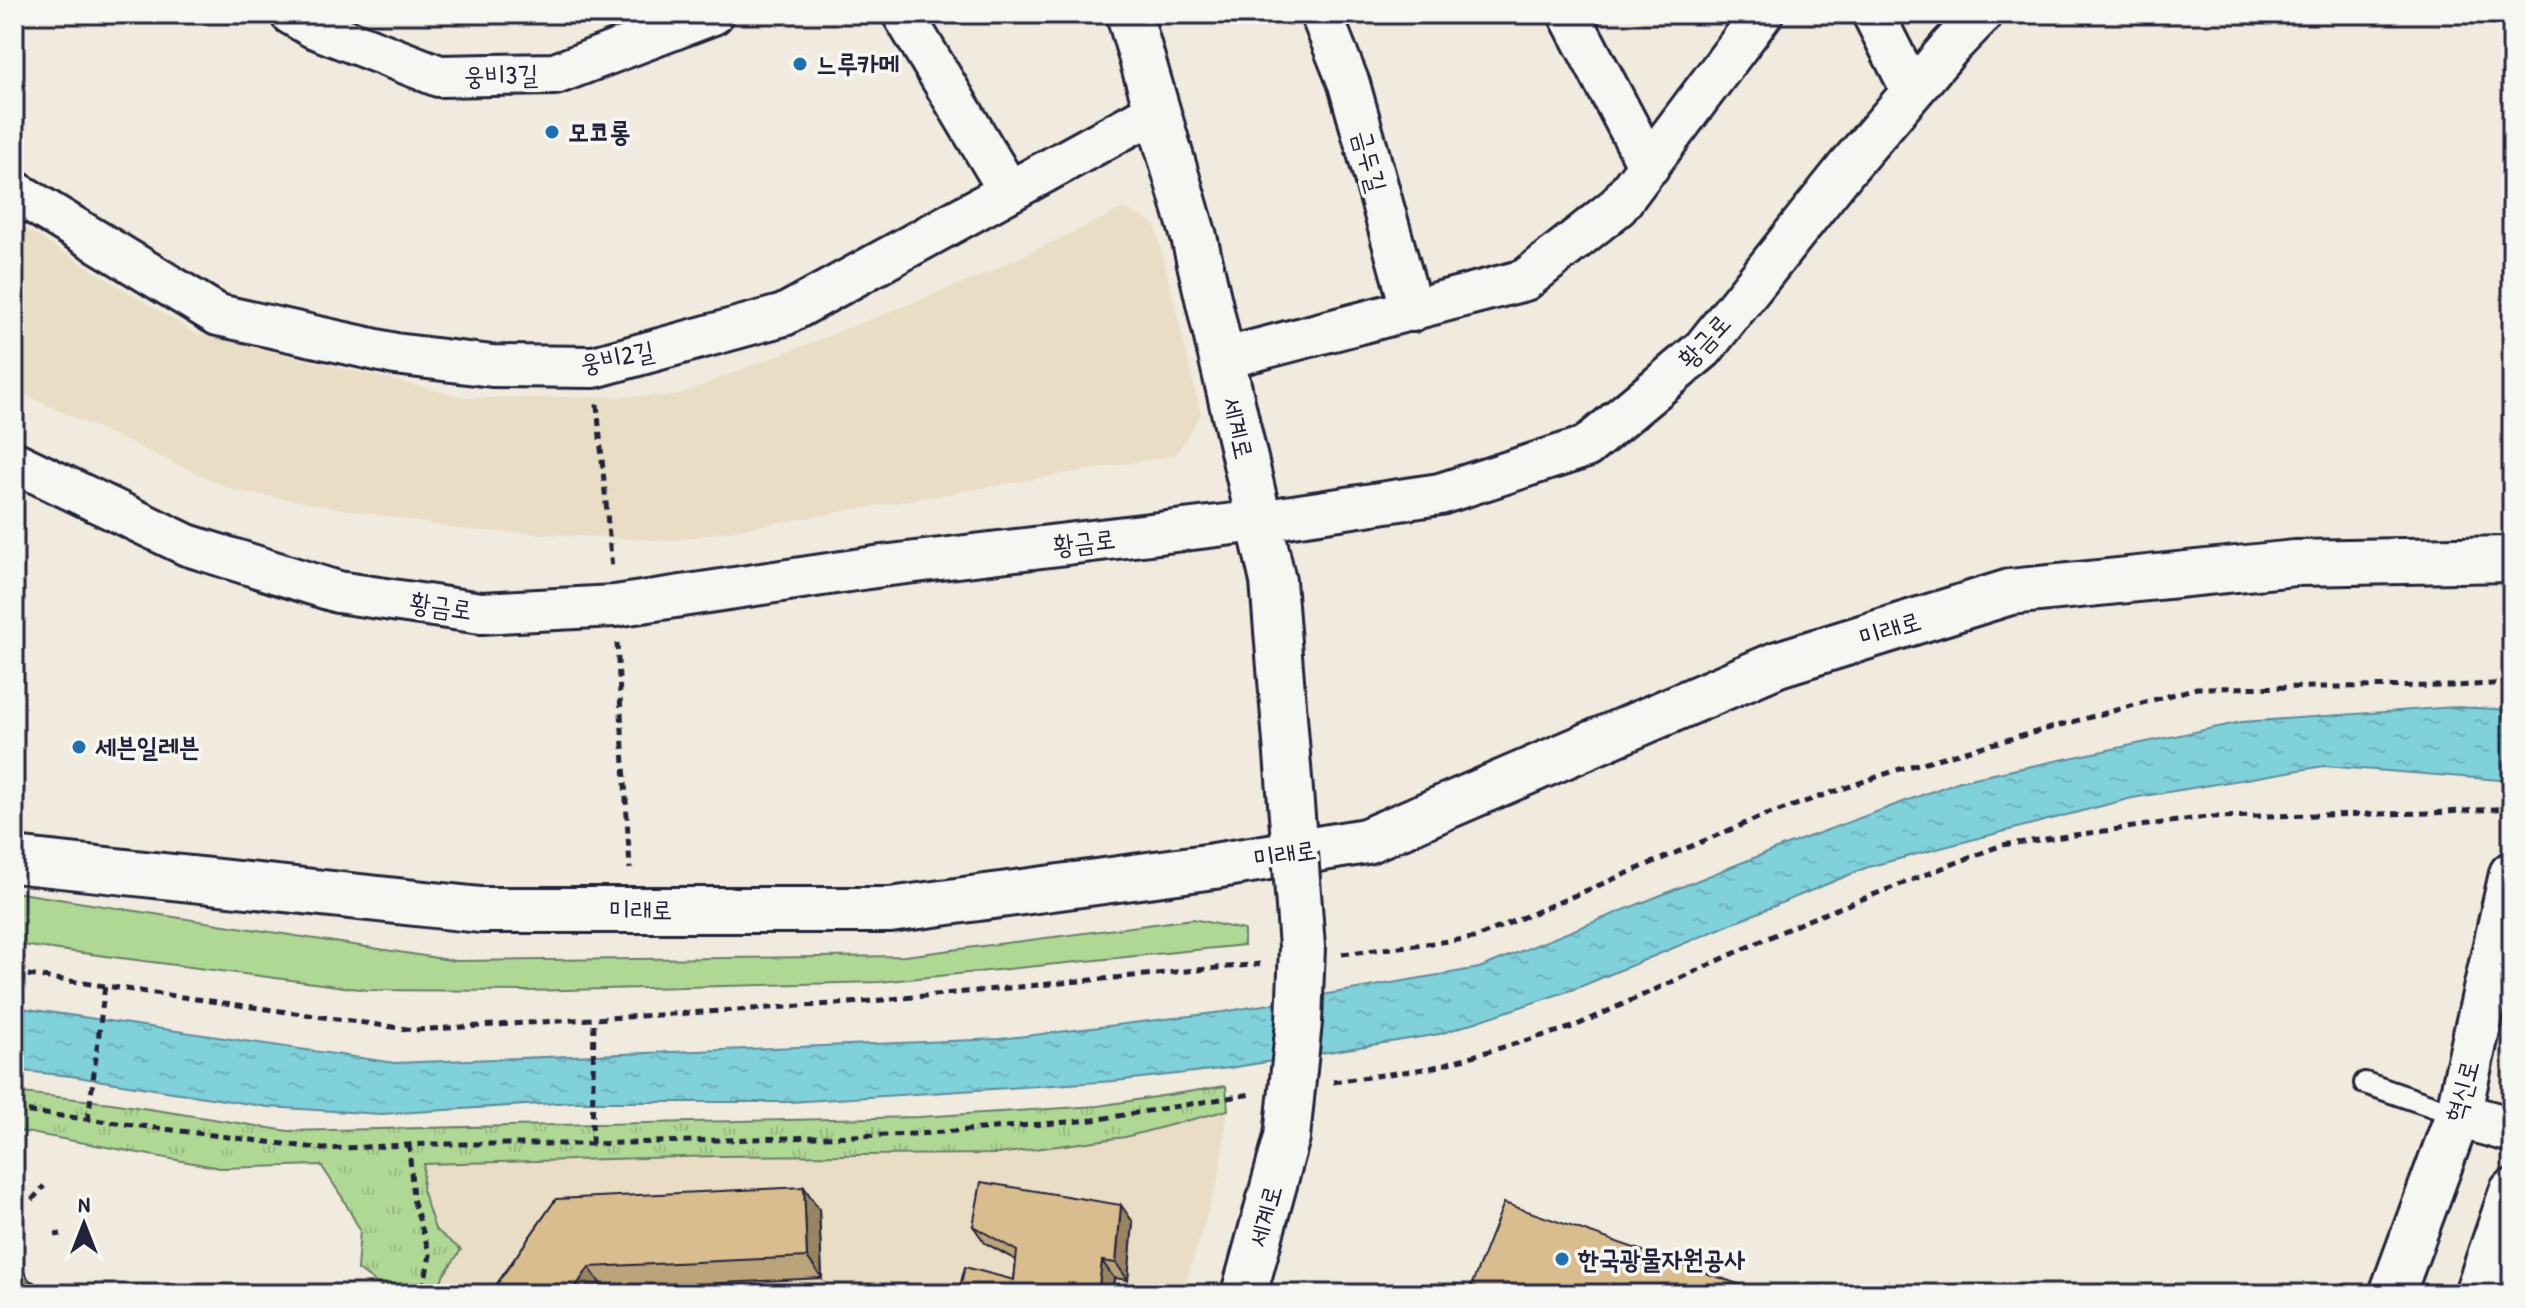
<svg xmlns="http://www.w3.org/2000/svg" width="2526" height="1308" viewBox="0 0 2526 1308" font-family="'Patrick Hand','Poor Story',sans-serif">
<defs>
<pattern id="park-tufts" width="24" height="20" patternUnits="userSpaceOnUse" patternTransform="scale(2)"><rect width="24" height="20" fill="#b0d895"/><path d="M3 7l-1-3M5 7V3M7 7l1-3M15 17l-1-3M17 17v-4M19 17l1-3" fill="none" stroke="#97b981"/></pattern>
<pattern id="water-ripples" width="26" height="14" patternUnits="userSpaceOnUse" patternTransform="scale(2)"><rect width="26" height="14" fill="#81d1db"/><path d="M2 4q2-2 4 0t4 0M15 11q2-2 4 0t4 0" fill="none" stroke="#6fb3bd"/></pattern>
</defs>
<rect width="100%" height="100%" fill="#f0ebde"/>
<filter id="ink" filterUnits="userSpaceOnUse"><feTurbulence type="fractalNoise" baseFrequency=".0125" numOctaves="2"/><feDisplacementMap in="SourceGraphic" scale="16" xChannelSelector="R" yChannelSelector="G"/><feConvolveMatrix kernelMatrix="1 2 1 2 8 2 1 2 1" color-interpolation-filters="sRGB"/></filter>
<g filter="url(#ink)">
<path fill="#e9ddc6" d="M1124 208 1155 224 1201 414 1176 455 670 541 465 530 233 490 14 390V222L195 333 468 398 674 396 976 278Z
M1228 1110 1219 1177 1182 1294H436L443 1276 461 1250 436 1229 422 1189 424 1164 719 1156 998 1154 1125 1137Z"/>
<path fill="#b0d895" stroke="#697d68" stroke-width="2" d="M14 892 456 961 905 956 1193 919 1244 930V945L879 982 526 991 367 990 14 944Z"/>
<path fill="url(#park-tufts)" stroke="#697d68" stroke-width="2" d="M1226 1086 1228 1110 1125 1137 998 1154 719 1156 424 1164 422 1189 435 1229 461 1250 443 1276 436 1294H391L357 1269 360 1230 342 1197 321 1165 220 1168 14 1130V1092L111 1103 288 1131 919 1117 1098 1106Z"/>
<path fill="url(#water-ripples)" stroke="#5b8b9b" stroke-width="2" d="M2455 707 2512 710V781L2324 766 2132 798 1868 867 1577 988 1440 1034 1229 1068 1115 1081 790 1102H573L381 1114 268 1107 71 1076 14 1070V1007L395 1063 1000 1039 1223 1012 1479 968 1776 849 1960 781 2242 722Z"/>
<g fill="none" stroke-linecap="round" stroke-linejoin="round">
<g stroke="#22223b" stroke-width="26">
<path id="lane" d="M2365 1083 2458 1115"/>
</g>
<g stroke="#22223b" stroke-width="46">
<path id="street" d="M291 14 313 27 439 76 555 74 713 14
M903 14 1009 191
M1321 14 1349 84 1412 311
M1569 14 1649 166
M1873 14 1912 91
M14 191 218 315 395 354 492 366 594 367 784 315 1156 111
M1222 359 1525 280 1618 206 1762 14
M14 462 187 545 338 592 481 613 615 606 882 566 1259 521 1440 494 1586 447 1703 349 1846 169 1951 46 1982 14"/>
</g>
<g stroke="#22223b" stroke-width="50">
<path id="secondary" d="M1129 14 1194 237 1273 581 1295 853
M14 860 481 910H890L1214 866 1366 841 1778 664 2010 592 2295 563 2512 559
M2458 1115 2512 1130
M1244 1294 1287 1137
M2392 1294 2458 1115 2512 874
M2477 1294 2512 1192"/>
</g>
<path stroke="#22223b" stroke-width="5" stroke-dasharray="8 6" stroke-linecap="butt" d="M597 404 612 569
M617 643 630 869
M1342 954 1474 938 1758 818 1900 769 2197 688 2455 686 2512 683
M14 973 414 1030 850 1003 1260 964
M1333 1082 1431 1068 1573 1027 1803 922 2002 845 2206 817 2429 813 2512 808
M14 1110 323 1149 429 1144H592L918 1134 1093 1120 1252 1094
M88 1120 105 985
M409 1144 413 1199 430 1255 422 1294
M592 1144 594 1019
M32 1200 44 1186
M55 1235 61 1234
M14 1276 35 1284 47 1294
M86 1294 93 1282"/>
<use href="#lane" stroke="#f6f6f2" stroke-width="20"/>
<use href="#street" stroke="#f6f6f2" stroke-width="40"/>
<use href="#secondary" stroke="#f6f6f2" stroke-width="44"/>
<g stroke="#22223b" stroke-width="50" stroke-linecap="butt">
<path id="secondary-bridge" d="M1287 1137 1299 1022 1302 947 1295 853"/>
</g>
<use href="#secondary-bridge" stroke="#f6f6f2" stroke-width="44"/>
</g>
<path fill="#bba37a" stroke="#22223b" stroke-width="2" d="M556 1199 819 1209 822 1278 604 1289 601 1294H490Z
M1133 1222 1128 1280 1114 1278 1112 1294H958L1014 1280 1016 1260 985 1243 973 1226Z"/>
<path fill="#988463" stroke="#22223b" stroke-width="2" d="M804 1187 819 1209 822 1278 807 1257Z
M1121 1205 1133 1222 1128 1280 1116 1263Z
M1102 1261 1114 1278 1112 1294H1098Z
M18 1264 33 1285 34 1294H20Z
M589 1267 604 1289 601 1294H571Z"/>
<path fill="#d9bd8e" stroke="#22223b" stroke-width="2" d="M981 1182 1121 1205 1116 1263 1102 1261 1098 1294H958L965 1267 1014 1280 1017 1251 973 1226Z
M804 1187 807 1257 589 1267 571 1294H490L556 1199Z
M1504 1203 1767 1294H1468Z
M14 1263 18 1264 20 1294H14Z
M1888 1282 1923 1294H1880Z"/>
</g>
<g fill="#1f6fb2" stroke="#f6f6f2" stroke-width="3">
<circle cx="800" cy="64" r="8"/>
<circle cx="552" cy="132" r="8"/>
<circle cx="79" cy="747" r="8"/>
<circle cx="1562" cy="1259" r="8"/>
</g>
<g text-anchor="middle" stroke-width="7" stroke-linejoin="round" paint-order="stroke">
<g font-size="26" font-weight="bold" fill="#22223b" stroke="#f6f6f2" text-anchor="start">
<text x="816" y="73">느루카메</text>
<text x="568" y="141">모코롱</text>
<text x="95" y="756">세븐일레븐</text>
<text x="1578" y="1268">한국광물자원공사</text>
</g>
<g font-size="26" fill="#22223b" stroke="#f6f6f2">
<text transform="translate(501 75) rotate(-1)" y="9">웅비3길</text>
<text transform="translate(1370 161) rotate(75)" y="9">금두길</text>
<text transform="translate(1704 341) rotate(-47)" y="9">황금로</text>
<text transform="translate(617 357) rotate(-11)" y="9">웅비2길</text>
<text transform="translate(1238 428) rotate(77)" y="9">세계로</text>
<text transform="translate(1084 542) rotate(-7)" y="9">황금로</text>
<text transform="translate(441 606) rotate(8)" y="9">황금로</text>
<text transform="translate(1890 629) rotate(-17)" y="9">미래로</text>
<text transform="translate(1285 854) rotate(-9)" y="9">미래로</text>
<text x="641" y="919">미래로</text>
<text transform="translate(2462 1091) rotate(-75)" y="9">혁신로</text>
<text transform="translate(1265 1216) rotate(-75)" y="9">세계로</text>
</g>
</g>
<rect width="2526" height="1308" fill="none" stroke="#f6f6f2" stroke-width="48"/>
<rect x="24" y="24" width="2478" height="1260" fill="none" stroke="#22223b" stroke-width="3" filter="url(#ink)"/>
<g transform="translate(84 1224)" stroke="#f6f6f2" stroke-width="6" paint-order="stroke">
<path d="M0-6L14 30L0 20L-14 30Z" fill="#22223b"/>
<text y="-12" font-size="22" font-weight="bold" text-anchor="middle" fill="#22223b">N</text>
</g>
</svg>
